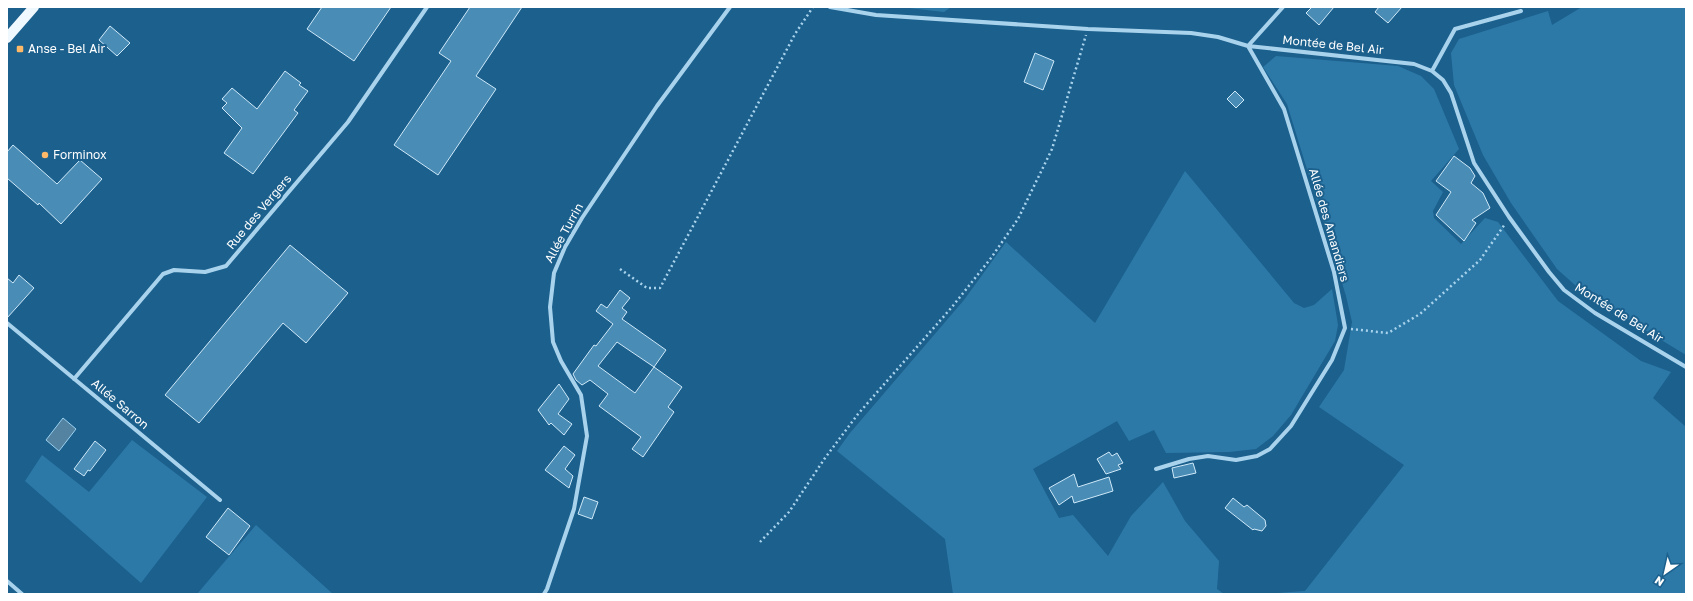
<svg xmlns="http://www.w3.org/2000/svg" width="1693" height="601" viewBox="0 0 1693 601" font-family="'Golos Text',sans-serif">
<rect width="100%" height="100%" fill="#1c608d"/>
<path fill="#2c79a8" d="M900 7H951L944 12Z
M1582 7H1686V355L1584 293 1557 269 1511 203 1483 155 1454 85 1451 53 1459 39 1548 11 1552 25Z
M1276 56 1398 66 1421 76 1434 89 1459 149 1431 181 1443 192 1433 211 1434 218 1461 244 1485 218 1498 222 1558 301 1641 361 1671 372 1653 398 1686 427V594H1263L1305 591 1404 465 1319 407 1344 370 1352 322 1346 296 1287 104 1263 67Z
M1185 171 1294 303 1304 308 1314 305 1332 289 1338 325 1335 341 1291 415 1273 436 1256 449 1229 452 1166 453 1154 430 1129 441 1117 421 1033 469 1059 518 1073 515 1108 556 1131 516 1163 482 1185 521 1219 561 1217 589 1224 594H953L945 539 837 451 850 433 964 300 1006 242 1095 323Z
M132 440 207 497 141 583 25 481 42 455 89 492Z
M256 525 333 594H197Z"/>
<path fill="#5383a1" stroke="#9cd0ef" d="M63 418 76 429 59 451 46 440Z"/>
<path fill="#498cb6" stroke="#cfe9f9" fill-rule="evenodd" d="M322 7H391L354 61 307 29Z
M470 7H522L476 76 496 89 438 175 394 145 451 61 439 53Z
M1312 7H1334L1319 25 1306 13Z
M1379 7H1402L1388 23 1375 12Z
M110 26 130 43 117 56 99 40Z
M1035 53 1054 61 1043 90 1024 82Z
M285 71 301 83 299 85 308 91 294 110 298 113 253 174 224 153 242 128 222 108 227 103 222 99 232 88 257 109Z
M1235 91 1244 100 1236 108 1227 99Z
M13 145 57 184 80 160 102 179 61 224 39 203 38 205 7 178V152Z
M1454 156 1470 168 1475 176 1471 183 1483 193 1490 208 1472 220 1476 223 1464 241 1436 215 1451 192 1436 181Z
M290 245 348 293 306 343 283 323 199 423 165 395Z
M19 275 34 288 7 318V278L13 283Z
M620 290 630 298 622 308 627 312 622 319 666 350 654 367 682 387 668 407 674 412 643 457 632 449 641 437 599 406 608 394 590 380 582 385 576 380 573 374 594 345 596 346 613 324 596 311 601 304 607 308ZM617 342 654 367 635 393 598 366Z
M559 384 569 399 558 414 572 424 564 435 551 423 549 425 538 410Z
M95 441 106 450 90 471 88 470 84 476 74 469Z
M564 446 575 455 565 469 573 476 569 488 545 470Z
M1109 452 1112 456 1117 453 1123 463 1118 465 1121 469 1106 474 1097 459Z
M1193 463 1196 473 1174 478 1172 468Z
M1074 474 1078 487 1109 477 1113 491 1074 503 1072 496 1059 505 1049 488Z
M584 497 598 502 592 519 578 514Z
M1233 498 1244 507 1247 505 1265 520 1266 526 1262 531 1254 529 1253 530 1225 508Z
M228 508 250 526 229 555 206 537Z"/>
<g fill="none" stroke-linecap="round" stroke-linejoin="round">
<path stroke="#a9d3ed" stroke-width="2.5" stroke-dasharray="2 3" stroke-linecap="butt" d="M620 269 647 288H660L795 34 813 7
M1351 329 1388 333 1420 314 1480 260 1505 224
M760 542 789 512 825 458 858 414 952 307 991 258 1018 219 1052 149 1086 35"/>
<path stroke="#a9d3ed" stroke-width="4" d="M830 7 876 15 1088 29 1191 33 1218 37 1248 46 1414 64 1432 71 1443 80 1451 93 1474 163 1509 217 1549 272 1564 290 1595 313 1686 367
M1432 71 1455 29 1521 11
M7 323 220 500
M74 379 163 274 174 270 205 272 226 266 348 122 427 7
M1156 469 1189 459 1208 456 1236 460 1257 456 1270 449 1291 426 1332 360 1345 328 1334 272 1284 109 1248 46 1283 7
M7 581 22 594
M544 594 547 589 574 509 587 436 581 395 561 361 553 342 550 307 554 273 565 247 582 218 657 106 730 7"/>
<path stroke="#eff8ff" stroke-width="10" d="M7 38 34 7"/>
</g>
<g fill="#fdb967" stroke="#1c608d" stroke-width="1.5">
<rect x="16" y="45" width="8" height="8" rx="2"/>
<circle cx="45" cy="155" r="4"/>
</g>
<g text-anchor="middle" stroke-width="4" stroke-linejoin="round" paint-order="stroke">
<g font-size="12" fill="#fff" stroke="#1c608d">
<text transform="translate(1333 45) rotate(6)" y="4">Montée de Bel Air</text>
<text transform="translate(259 212) rotate(-50)" y="4">Rue des Vergers</text>
<text transform="translate(1329 225) rotate(74)" y="4">Allée des Amandiers</text>
<text transform="translate(564 233) rotate(-61)" y="4">Allée Turrin</text>
<text transform="translate(1619 313) rotate(32)" y="4">Montée de Bel Air</text>
<text transform="translate(120 404) rotate(40)" y="4">Allée Sarron</text>
</g>
<g font-size="12" fill="#fff" stroke="#1c608d" text-anchor="start">
<text x="28" y="53">Anse - Bel Air</text>
<text x="53" y="159">Forminox</text>
</g>
</g>
<rect width="1693" height="601" fill="none" stroke="#ffffff" stroke-width="16"/>
<g transform="translate(1665 573) rotate(214)" stroke="#1c608d" stroke-width="3" paint-order="stroke">
<path d="M0-3L7 15L0 10L-7 15Z" fill="#ffffff"/>
<text y="-6" font-size="11" font-weight="bold" text-anchor="middle" fill="#ffffff">N</text>
</g>
</svg>
